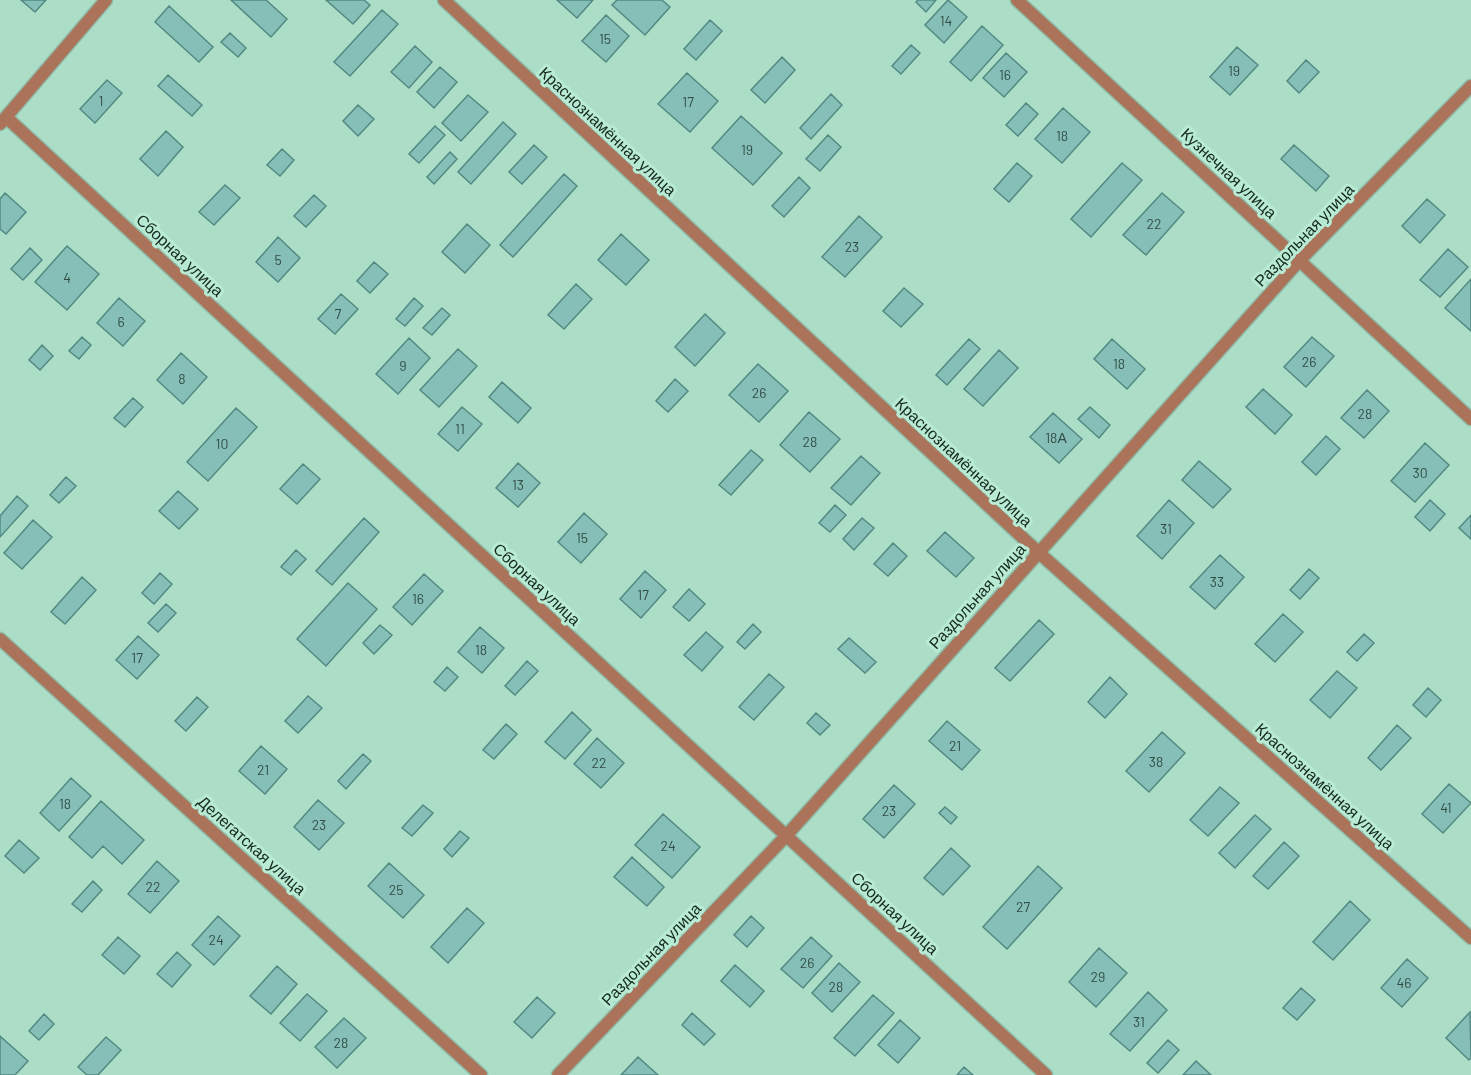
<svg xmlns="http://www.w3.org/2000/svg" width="1471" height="1075" viewBox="0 0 1471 1075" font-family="Barlow,sans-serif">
<rect width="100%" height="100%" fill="#acdec7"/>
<path fill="#86bfb7" stroke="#528a82" stroke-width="1.5" d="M21 0H46L35 12Z
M231 0H266L287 19 271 37Z
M326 0H364L370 5 353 24Z
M557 0H593L577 18Z
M617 0H662L670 7 645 35 612 5Z
M918 0H936L926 12 916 2Z
M948 0 967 17 944 43 925 25Z
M169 6 213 47 199 62 155 22Z
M382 10 398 24 350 76 334 62Z
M606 15 629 36 606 62 582 41Z
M710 20 722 31 696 60 684 49Z
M982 26 1003 45 971 81 950 62Z
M230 33 246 48 238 57 221 42Z
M911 45 920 53 901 74 892 66Z
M415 46 432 62 409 88 391 72Z
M1237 47 1258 65 1230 95 1210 77Z
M1006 53 1027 72 1004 97 983 78Z
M782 57 795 70 765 103 751 90Z
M1306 60 1319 72 1299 93 1287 81Z
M440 67 457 82 434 108 417 92Z
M687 73 718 101 690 132 658 104Z
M168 75 202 105 192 116 158 86Z
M107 80 122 93 95 123 80 109Z
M831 94 842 105 811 139 800 128Z
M468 95 488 112 461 141 442 123Z
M1026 103 1038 114 1018 136 1006 125Z
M358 105 374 119 358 136 343 121Z
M1063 108 1090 132 1062 163 1035 139Z
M741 116 782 153 753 185 712 148Z
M503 122 516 134 471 184 458 172Z
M435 126 445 135 419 163 409 154Z
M166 131 183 147 158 176 140 159Z
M828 135 841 147 820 171 806 159Z
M534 145 547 157 522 184 509 172Z
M1294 145 1329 176 1316 191 1281 159Z
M282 149 294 160 280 176 267 165Z
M450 152 457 159 434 184 427 177Z
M1017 163 1032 176 1009 202 994 189Z
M1122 163 1142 180 1091 237 1071 219Z
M564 174 577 186 513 257 500 245Z
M799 177 810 188 784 217 772 206Z
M225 185 240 198 214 225 199 212Z
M5 193 26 212 6 234 0 229V199Z
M1162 193 1184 212 1146 255 1123 235Z
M314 195 326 206 306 227 294 216Z
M1427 199 1445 215 1420 243 1402 226Z
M859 216 882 237 845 277 822 257Z
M467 224 490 245 465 273 442 252Z
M621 234 649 260 626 285 598 260Z
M278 237 300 258 278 282 256 262Z
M67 246 99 274 67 310 35 282Z
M30 248 42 260 23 280 11 269Z
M1448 249 1468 267 1440 297 1420 280Z
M374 262 388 274 370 293 357 281Z
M1471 279V331L1445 308Z
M576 284 592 299 564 329 548 315Z
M904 288 923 304 901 327 883 311Z
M341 294 358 309 335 334 318 319Z
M119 298 145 321 123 346 97 323Z
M414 298 423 306 405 326 396 319Z
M442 308 450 315 432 335 423 328Z
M705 314 725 333 695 366 675 347Z
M82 337 91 345 79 359 69 351Z
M1312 337 1334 356 1306 387 1284 367Z
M409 338 430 358 398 394 376 374Z
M969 339 980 349 947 385 936 375Z
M1112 339 1145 369 1127 389 1094 359Z
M42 345 53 356 40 370 29 360Z
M458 349 477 366 439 407 420 390Z
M999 350 1018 368 983 406 964 389Z
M181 353 207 377 183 404 157 380Z
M758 364 788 391 759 422 729 395Z
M675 379 688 391 668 412 656 401Z
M502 382 531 408 518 423 489 397Z
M1263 389 1292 415 1275 434 1246 407Z
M1367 390 1389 411 1364 438 1341 418Z
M133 398 143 407 125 427 114 418Z
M462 407 482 424 458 451 438 434Z
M1090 407 1110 425 1099 438 1078 419Z
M236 408 257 427 208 481 187 462Z
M809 412 840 439 810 472 780 445Z
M1053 413 1082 439 1059 463 1030 437Z
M1326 436 1340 449 1316 475 1302 462Z
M1425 443 1449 465 1415 502 1391 481Z
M751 450 763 460 731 495 719 485Z
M861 456 880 473 851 505 831 488Z
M1199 461 1231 489 1213 508 1182 480Z
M518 463 540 483 518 507 496 488Z
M303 464 320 479 297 504 280 489Z
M66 477 76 486 59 503 50 495Z
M178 491 198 509 179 529 159 511Z
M17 496 28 506 0 537V516Z
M1169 500 1194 523 1162 559 1137 536Z
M1430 500 1445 514 1430 531 1415 517Z
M835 505 846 515 830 532 819 523Z
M584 513 607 534 581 563 558 542Z
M1471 515V539L1459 528Z
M364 518 379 532 332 585 316 571Z
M862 518 874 528 854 550 843 539Z
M33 520 52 537 22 569 4 553Z
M945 532 974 558 956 577 927 551Z
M893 543 907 556 888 576 874 564Z
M296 550 306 559 291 575 281 567Z
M1220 555 1244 577 1215 609 1190 587Z
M1309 569 1319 578 1300 599 1290 590Z
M645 571 666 590 641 618 620 599Z
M160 573 172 584 154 604 142 593Z
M424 574 443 591 412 625 393 607Z
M82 577 96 590 65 624 51 612Z
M348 583 377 609 326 666 297 639Z
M689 589 705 604 689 621 673 607Z
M166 604 176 613 158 632 148 623Z
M1283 614 1303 632 1275 662 1255 644Z
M1039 620 1054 634 1010 681 995 668Z
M753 624 761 632 745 649 737 642Z
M380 625 392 635 374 654 363 643Z
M480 627 504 648 482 673 458 652Z
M706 632 723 647 702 671 684 655Z
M1364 634 1374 643 1357 661 1347 652Z
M138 636 159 655 137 679 116 660Z
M849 638 876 662 865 673 838 649Z
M527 661 538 671 515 695 505 686Z
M447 667 458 677 445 691 434 682Z
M1337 671 1357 688 1330 718 1310 700Z
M769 674 784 687 754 720 739 707Z
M1110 677 1127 694 1105 718 1088 702Z
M1428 688 1441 700 1426 717 1413 705Z
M308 696 322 708 298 733 285 721Z
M197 697 208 707 186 731 175 721Z
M572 712 591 730 565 759 545 742Z
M816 713 830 725 820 735 807 723Z
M947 721 980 750 962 770 929 741Z
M506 724 517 734 494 759 483 750Z
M1397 725 1411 738 1381 770 1368 758Z
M1162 732 1185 753 1149 792 1126 771Z
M597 738 624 763 601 788 574 764Z
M261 746 287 769 265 794 239 771Z
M363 754 371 761 346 789 338 781Z
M71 778 91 796 59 831 40 813Z
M1449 784 1471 803 1443 833 1422 814Z
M894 785 915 804 884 838 863 819Z
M1220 787 1239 803 1208 836 1190 820Z
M318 800 344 823 319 850 294 827Z
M101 801 144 840 122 864 103 846 92 858 69 837Z
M423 805 433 813 412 836 402 828Z
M945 807 957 817 951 824 939 813Z
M663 814 700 847 672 878 635 845Z
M1255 815 1271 829 1235 868 1219 853Z
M460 831 469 838 452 857 444 849Z
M19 840 39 858 24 873 5 856Z
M1284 842 1299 856 1268 889 1253 876Z
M951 848 970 866 943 895 924 878Z
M632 857 664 887 647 906 614 877Z
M157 861 179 881 150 913 128 894Z
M389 863 424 895 403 918 368 886Z
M1038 866 1062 888 1007 949 983 927Z
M93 881 102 890 82 912 72 904Z
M1350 901 1370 920 1333 960 1313 942Z
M467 908 484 923 448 963 431 947Z
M218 916 240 936 214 965 192 945Z
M751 916 764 928 747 947 734 935Z
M118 937 140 956 124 974 102 955Z
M811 937 832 956 803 988 781 969Z
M1099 948 1127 973 1096 1007 1069 982Z
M177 952 191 965 172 987 157 974Z
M1407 959 1428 978 1402 1007 1381 988Z
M839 963 860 982 832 1012 812 993Z
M735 965 764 991 750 1007 721 981Z
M277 966 297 984 271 1014 250 996Z
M1301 988 1315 1000 1297 1020 1283 1008Z
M1148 992 1167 1010 1130 1051 1110 1034Z
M307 994 327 1011 300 1041 280 1023Z
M873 995 894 1013 855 1056 834 1038Z
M537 997 555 1013 532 1038 514 1022Z
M1470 1012 1471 1058 1469 1060 1446 1038Z
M692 1013 715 1034 704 1045 682 1025Z
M44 1014 54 1024 39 1040 29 1031Z
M344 1018 366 1038 337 1068 315 1047Z
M900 1020 920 1038 898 1063 878 1045Z
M0 1036 28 1061 15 1075H0Z
M106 1037 121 1050 98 1075H87L78 1067Z
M1168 1040 1179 1050 1158 1073 1147 1063Z
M638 1057 658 1075H621Z
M1196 1061 1211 1075H1183Z
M964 1067 973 1075H957Z"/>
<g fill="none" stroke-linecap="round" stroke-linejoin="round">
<g stroke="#8ebaa6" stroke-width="15">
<path id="street" d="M444 0 1038 552 1471 938
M1017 0 1471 419
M6 117 1046 1075
M0 124 106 0
M0 639 481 1075
M558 1075 786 836 1299 261 1471 86"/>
</g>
<use href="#street" stroke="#aa735a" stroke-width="12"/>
</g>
<g text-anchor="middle" stroke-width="6" stroke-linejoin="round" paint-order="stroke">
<g font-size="14" fill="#314e46">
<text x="946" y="26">14</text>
<text x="605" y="44">15</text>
<text x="1234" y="76">19</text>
<text x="1005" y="80">16</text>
<text x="101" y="106">1</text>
<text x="688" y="107">17</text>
<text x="1062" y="141">18</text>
<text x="747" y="155">19</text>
<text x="1154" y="229">22</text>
<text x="852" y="252">23</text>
<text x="278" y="265">5</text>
<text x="67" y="283">4</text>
<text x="338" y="319">7</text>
<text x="121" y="327">6</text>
<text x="1309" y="367">26</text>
<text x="1119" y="369">18</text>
<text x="403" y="371">9</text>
<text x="182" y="384">8</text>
<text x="759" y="398">26</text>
<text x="1365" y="419">28</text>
<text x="460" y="434">11</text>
<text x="1056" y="443">18А</text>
<text x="810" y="447">28</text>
<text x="222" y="449">10</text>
<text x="1420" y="478">30</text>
<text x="518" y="490">13</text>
<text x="1166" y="534">31</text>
<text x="582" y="543">15</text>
<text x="1217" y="587">33</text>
<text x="643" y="600">17</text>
<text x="418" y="604">16</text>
<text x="481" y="655">18</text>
<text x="137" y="663">17</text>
<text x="955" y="751">21</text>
<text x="1156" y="767">38</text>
<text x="599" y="768">22</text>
<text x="263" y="775">21</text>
<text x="65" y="809">18</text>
<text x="1446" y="813">41</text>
<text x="889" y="816">23</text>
<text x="319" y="830">23</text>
<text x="668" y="851">24</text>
<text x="153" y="892">22</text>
<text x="396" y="895">25</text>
<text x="1023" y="912">27</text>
<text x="216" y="945">24</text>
<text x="807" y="968">26</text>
<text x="1098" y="982">29</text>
<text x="1404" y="988">46</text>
<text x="836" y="992">28</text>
<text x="1139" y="1027">31</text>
<text x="341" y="1048">28</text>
</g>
<g font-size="16" fill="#152920" stroke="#b9ebd4">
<text transform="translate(608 131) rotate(43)" y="6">Краснознамённая улица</text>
<text transform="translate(1229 173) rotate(43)" y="6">Кузнечная улица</text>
<text transform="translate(1304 235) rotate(-46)" y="6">Раздольная улица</text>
<text transform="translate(180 255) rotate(43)" y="6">Сборная улица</text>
<text transform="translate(964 462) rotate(43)" y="6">Краснознамённая улица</text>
<text transform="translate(537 584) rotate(43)" y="6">Сборная улица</text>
<text transform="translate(977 596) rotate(-48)" y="6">Раздольная улица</text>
<text transform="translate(1325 786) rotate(42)" y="6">Краснознамённая улица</text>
<text transform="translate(252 845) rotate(42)" y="6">Делегатская улица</text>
<text transform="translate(895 913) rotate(43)" y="6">Сборная улица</text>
<text transform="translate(651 954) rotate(-46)" y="6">Раздольная улица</text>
</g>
</g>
</svg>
